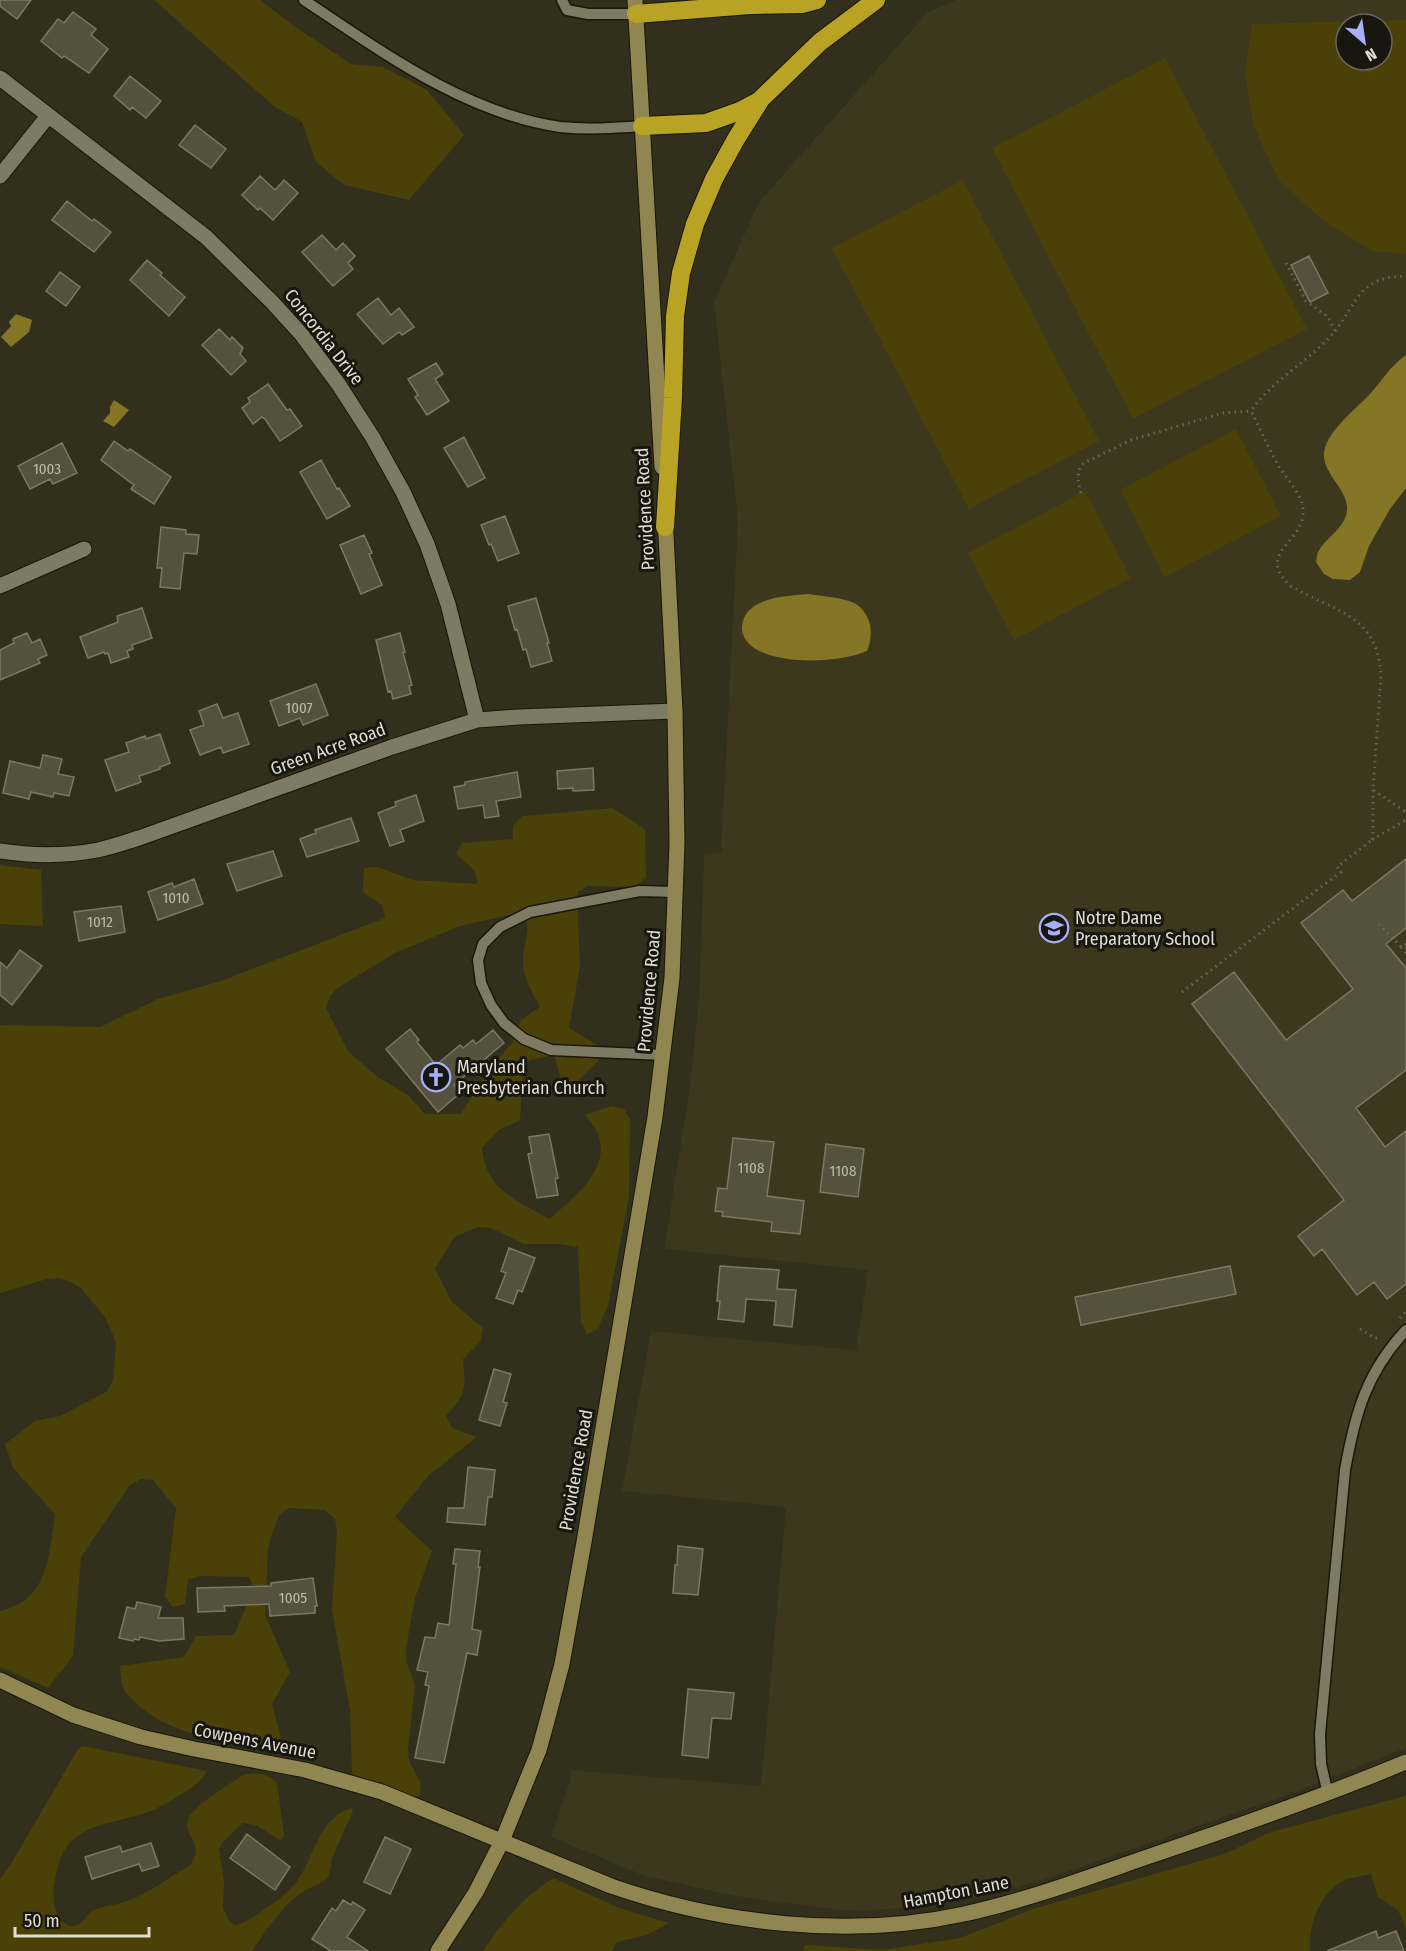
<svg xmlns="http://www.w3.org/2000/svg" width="1406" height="1951" viewBox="0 0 1406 1951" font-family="'Fira Sans Condensed',sans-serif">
<rect width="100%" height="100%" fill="#322f1c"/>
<path fill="#3c371d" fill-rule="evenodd" d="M956 0H1406V1748L1293 1793 1049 1878 982 1897 911 1908 845 1911 736 1896 645 1876 551 1837 570 1781 571 1770 761 1786 786 1507 622 1491 651 1331 856 1350 868 1270 664 1249 689 1094 699 1001 704 854 721 852 738 521 714 302 759 202 927 13ZM1346 24H1382V60H1346Z"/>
<path fill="#4a4108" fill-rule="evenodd" d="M154 0H260L291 24 351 64 383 67 427 90 464 135 409 200 344 185 316 162 302 122 275 107Z
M1406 20V254L1372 251 1324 221 1279 181 1254 127 1245 75 1252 24ZM1346 24H1382V60H1346Z
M1165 58 1307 329 1133 419 992 148Z
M963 180 1099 441 969 509 832 248Z
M1236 429 1281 516 1165 577 1120 490Z
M1085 491 1131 578 1014 640 968 553Z
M613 808 645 829 646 878 635 887 587 886 577 893 580 966 569 1028 602 1048 598 1061 572 1087 561 1079 554 1055 530 1060 523 1071 520 1120 499 1130 482 1148C486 1190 516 1200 549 1219 571 1200 612 1169 598 1135 596 1128 589 1121 585 1115L611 1106 624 1109 630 1120 629 1197 608 1305 598 1329 587 1334 581 1322 578 1247 560 1244H524L491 1228 478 1227 454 1237 435 1269 452 1302 483 1328 481 1341 463 1359C466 1391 466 1393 446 1416L452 1428 477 1437 429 1475 395 1517 432 1551 415 1598 406 1648V1661L415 1685 408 1748 409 1761 421 1783 420 1796C396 1800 373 1784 352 1773L350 1710 332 1610 337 1533 335 1519 325 1510 288 1508 279 1515 270 1539 268 1551 265 1615 290 1672 272 1704 282 1741C268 1748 257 1744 242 1743 200 1738 154 1727 126 1693 121 1687 121 1674 120 1666L184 1657 196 1636 234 1635 254 1588 249 1577 200 1576 188 1580 185 1604 173 1607 165 1597 176 1508 153 1480 141 1479 130 1485 81 1557 73 1656 48 1688 0 1667V1611C49 1601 49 1554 55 1514L13 1468 5 1444 35 1421 60 1416 106 1392 113 1381 116 1342 105 1317 81 1288 71 1282 59 1278 47 1279 0 1293V1025L100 1027 158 999 221 981 385 918 382 905 363 892 364 868 377 867 413 880 477 884 475 871 456 854 462 843 513 839V826L522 816ZM522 912C533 930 524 938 523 958 522 976 532 992 540 1007L521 1020 512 1043 488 1071 461 1114H425L408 1095 376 1076 348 1051 326 1008 330 996 339 987 395 953 460 926Z
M0 865 41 870 43 926 0 924Z
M83 1746 207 1771C203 1780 195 1785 188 1790 172 1800 157 1810 139 1815 110 1824 72 1825 60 1860 54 1878 48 1905 62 1921 66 1924 68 1926 74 1926 84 1925 86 1913 94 1910 106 1905 118 1905 130 1900 150 1892 170 1877 189 1866 208 1845 181 1836 188 1819 195 1804 229 1785 243 1775 255 1772 268 1773 277 1783L284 1835 282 1840 278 1839 256 1825 243 1823 222 1843 219 1849 224 1882 223 1908 230 1922 235 1925 243 1923C259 1914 284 1897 295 1884 314 1860 318 1816 352 1808L353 1811 332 1858 329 1877C321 1885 309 1887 301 1893 280 1908 266 1931 252 1951H0V1879L11 1864 78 1749Z
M1406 1795V1929L1398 1910 1378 1897 1371 1874C1363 1876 1355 1877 1347 1879 1321 1889 1308 1925 1310 1951H803L805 1945 883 1950 960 1938 1033 1909 1224 1854 1271 1832 1398 1798Z
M553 1878 619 1908 669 1923 647 1935 617 1942 612 1951H483C506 1918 519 1901 553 1878Z"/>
<path fill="#857626" d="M16 314 32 320 29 332 11 347 1 337 11 326 9 322Z
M1406 355V488L1390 509 1369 546 1360 572 1350 580 1333 579 1324 574 1316 562C1317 558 1317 552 1320 549 1328 536 1348 526 1347 507 1346 489 1326 476 1324 457 1322 435 1355 410 1369 395 1382 381 1390 366 1406 355Z
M114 400 129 410 114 427 103 421 110 413V407Z
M809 594C820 596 847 598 856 604 872 615 874 635 867 651 839 663 781 665 754 648 748 644 742 636 742 629 742 597 786 596 809 594Z"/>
<path fill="#55513d" stroke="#7c7863" stroke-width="1.5" d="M0 0H31L17 19 0 6Z
M73 12 96 29 91 35 108 49 89 73 64 56 62 58 41 41 58 19 64 23Z
M130 76 161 101 146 118 132 107 130 110 114 96Z
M195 125 226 149 211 168 179 145Z
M260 176 275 190 284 180 298 193 273 220 260 208 258 210 242 195Z
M67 201 92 221 94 219 111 232 94 252 52 220Z
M322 235 336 250 343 243 355 256 348 263 353 269 333 286 302 252Z
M1309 256 1328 293 1310 302 1291 265Z
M147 260 162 273 160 275 185 297 169 316 130 280Z
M60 272 80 287 66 306 46 291Z
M378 298 391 315 399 308 414 327 402 335 399 332 383 344 357 314Z
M219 329 230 340 232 337 243 348 240 354 246 361 231 375 202 345Z
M436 363 443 374 435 379 449 401 427 415 415 397 418 395 408 379Z
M268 384 287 410 290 409 302 426 280 441 265 419 262 417 253 424 242 408 250 402 248 398Z
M464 437 485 478 468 487 444 448Z
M114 441 128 451 130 449 171 477 154 504 131 489 134 485 101 460Z
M62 443 77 473 53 484 50 479 30 489 18 466Z
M321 460 337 489 339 488 350 506 327 519 300 472Z
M505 516 519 553 498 561 491 544 489 545 481 525Z
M161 527 186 530V534L199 535 197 554 184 553 180 589 160 587 162 568H157Z
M364 535 372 553 369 554 382 585 361 594 340 545Z
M536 598 549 643H547L552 661 531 667 526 649 523 650 517 629 515 630 508 606Z
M142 608 152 638 132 645 133 649 127 651 129 657 111 663 108 653 105 654 104 652 88 658 80 637 118 622 117 616Z
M27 633 32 643 40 639 47 655 38 659 40 663 0 680V650L14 643 13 639Z
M400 633 405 652 403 653 412 685 409 686 411 694 393 699 391 691 388 692 376 640Z
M316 684 328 715 303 725 300 718 279 726 270 701Z
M217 704 223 718 238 713 249 744 223 753 221 747 200 755 190 730 204 725 199 711Z
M160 734 170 763 160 767V769L139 776 141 782 116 791 105 760 129 752 126 743 145 736 146 739Z
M43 755 62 759 58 774 74 777 69 796 54 793 53 797 31 792 29 799 3 793 10 761 40 768Z
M593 768 594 790 573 791V788L558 789 557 771Z
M517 772 521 797 496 801 499 816 485 818 483 805 458 809 454 787 465 785V782Z
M416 795 424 821 400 830 404 841 390 846 378 813 396 806 395 802Z
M351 818 359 841 307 857 300 839 316 833 315 830Z
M273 851 282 876 237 891 227 864Z
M1406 859V928L1386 944 1406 968V1070L1356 1108 1385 1147 1406 1131V1284L1387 1299 1374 1282 1357 1295 1322 1249 1314 1256 1298 1236 1344 1200 1192 1004 1234 972 1286 1040 1353 989 1301 923 1343 890 1352 901Z
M194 879 203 904 158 920 148 892 172 883 174 887Z
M121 906 125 932 79 941 74 912Z
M20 950 42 966 12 1005 0 995V962L7 968Z
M410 1029 419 1040 417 1042 436 1065 460 1045 463 1048 473 1040 476 1044 493 1030 504 1043 454 1085 460 1093 438 1112 386 1049Z
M549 1134 558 1178 555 1179 558 1195 537 1198 528 1154 532 1153 529 1137Z
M733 1138 774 1142 767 1196 804 1201 800 1234 771 1231 772 1222 722 1216 723 1212 715 1211 718 1188 727 1189Z
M826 1144 864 1149 858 1197 820 1192Z
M509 1248 535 1258 522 1292 518 1290 513 1304 496 1298 506 1273 501 1271Z
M720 1266 779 1270 777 1289 796 1290 792 1327 774 1325 776 1301 746 1299 744 1322 718 1319 720 1301H717Z
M1230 1266 1236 1294 1081 1325 1075 1297Z
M494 1369 511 1374 503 1402 507 1403 500 1426 479 1420Z
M468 1467 495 1470 492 1497H488L485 1525 447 1522 448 1508H464Z
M678 1546 703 1549 698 1595 673 1593 675 1565H677Z
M455 1549 480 1551 478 1567H480L472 1629 481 1631 477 1655 467 1653 444 1763 415 1758 429 1686 425 1685 428 1672 417 1670 425 1637 435 1638 438 1623 449 1625 456 1564H453Z
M313 1578 317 1606H315V1613L270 1616 269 1604 224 1606 225 1611 198 1612 197 1588 271 1586V1583Z
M137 1602 161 1607 158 1618H183L184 1639 159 1641 140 1637 139 1640 134 1639 133 1641 119 1638 127 1607 135 1609Z
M688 1689 734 1693 731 1719 712 1718 708 1758 682 1755Z
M247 1834 290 1867 275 1890 230 1858Z
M385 1837 411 1849 390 1894 364 1882Z
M151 1843 159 1866 142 1871 139 1864 92 1879 85 1857 120 1846 122 1852Z
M343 1900 351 1905 353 1902 365 1910 347 1937 368 1951H331L312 1939 332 1908 336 1911Z
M1376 1931 1378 1938 1396 1931 1404 1951H1327Z"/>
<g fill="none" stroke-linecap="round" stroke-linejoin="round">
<g stroke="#1a1705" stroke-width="13">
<path id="lane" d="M304 0C382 52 465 113 560 127 587 130 615 128 642 126
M562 0 567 10 588 14H636
M664 1055 551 1050 524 1039 504 1023 491 1005 481 983 478 960 483 944 500 927 530 912 640 891 676 892
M1328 1794 1321 1764 1320 1734 1345 1470C1355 1414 1366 1373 1406 1330"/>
</g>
<g stroke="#1a1705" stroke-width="17">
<path id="street" d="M0 78 206 237 272 302 302 335 339 385 373 438 403 492 427 544 448 604 477 720
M0 176 48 116
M0 586 84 549
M0 851C32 856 66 856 98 850 112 847 126 842 139 838L392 747 477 720 519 717 675 711"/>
</g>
<g stroke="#1a1705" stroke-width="17">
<path id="secondary" d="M635 0 662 467
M0 1680 73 1715 141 1737 194 1749 305 1770 382 1792 611 1886C721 1924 849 1939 964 1914 1028 1900 1089 1877 1150 1856 1236 1827 1322 1797 1406 1762
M438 1951 476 1892 502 1841 539 1750 547 1721 562 1664 584 1542 655 1117 672 978 677 843 675 711 665 515"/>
</g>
<g stroke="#1a1705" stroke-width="20">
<path id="highway" d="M636 14 750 5 802 4 817 0
M642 126 706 123 740 111 759 101
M665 527 673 398 675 316 681 273 695 224 714 179 736 139 761 99 820 42 876 0"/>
</g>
<path stroke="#6a6756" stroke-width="3" stroke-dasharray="1.5 4.5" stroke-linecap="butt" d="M1286 263 1306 301 1328 317 1335 331C1310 361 1273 379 1251 411 1260 429 1268 447 1278 465 1286 478 1301 493 1303 509 1306 543 1255 551 1289 585 1334 612 1377 613 1381 675L1373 790 1406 812
M1335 331C1359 300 1359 277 1406 276
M1081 493C1078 482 1076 475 1082 464L1131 440 1223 413 1251 411
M1373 790V839L1406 820
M1379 924 1401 947 1406 948
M1406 944 1401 947 1406 953
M1182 992 1341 872 1337 867 1373 839
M1400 1318 1406 1311
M1360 1329 1375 1338H1380"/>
<use href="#lane" stroke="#7e7a64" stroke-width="10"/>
<use href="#street" stroke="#7e7a64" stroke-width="15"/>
<use href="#secondary" stroke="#908651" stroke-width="15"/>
<use href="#highway" stroke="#b9a324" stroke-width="18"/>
</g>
<defs>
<g id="school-ring" transform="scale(1.5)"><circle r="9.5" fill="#18170f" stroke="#a8b0fc" stroke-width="1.5"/><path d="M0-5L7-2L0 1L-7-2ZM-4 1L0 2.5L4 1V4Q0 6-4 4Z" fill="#a8b0fc"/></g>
<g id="church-ring" transform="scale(1.5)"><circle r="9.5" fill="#18170f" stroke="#a8b0fc" stroke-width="1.5"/><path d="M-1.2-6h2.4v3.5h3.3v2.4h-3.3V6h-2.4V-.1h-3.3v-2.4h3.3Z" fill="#a8b0fc"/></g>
</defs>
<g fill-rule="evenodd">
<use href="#school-ring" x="1054" y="928"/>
<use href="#church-ring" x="436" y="1077"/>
</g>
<g text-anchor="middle" stroke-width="6" stroke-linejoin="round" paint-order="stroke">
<g font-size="15" fill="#bcbaac">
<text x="47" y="474">1003</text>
<text x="299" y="713">1007</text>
<text x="176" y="903">1010</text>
<text x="100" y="927">1012</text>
<text x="751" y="1173">1108</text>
<text x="843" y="1176">1108</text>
<text x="293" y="1603">1005</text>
</g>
<g font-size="18" fill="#dfddd1" stroke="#18170f">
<text transform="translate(324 337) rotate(52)" y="6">Concordia Drive</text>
<text transform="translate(645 509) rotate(-93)" y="6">Providence Road</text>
<text transform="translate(328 749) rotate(-20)" y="6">Green Acre Road</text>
<text transform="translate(649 991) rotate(-85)" y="6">Providence Road</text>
<text transform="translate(576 1470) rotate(-80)" y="6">Providence Road</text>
<text transform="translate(255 1741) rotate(11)" y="6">Cowpens Avenue</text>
<text transform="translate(956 1892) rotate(-11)" y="6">Hampton Lane</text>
</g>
<g font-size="18" fill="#dfddd1" stroke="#18170f" text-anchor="start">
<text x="1075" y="924">Notre Dame<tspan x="1075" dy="21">Preparatory School</tspan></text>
<text x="457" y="1073">Maryland<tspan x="457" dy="21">Presbyterian Church</tspan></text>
</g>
</g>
<g transform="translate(1364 42) rotate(151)"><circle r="28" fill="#18170f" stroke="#68665d" stroke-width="1.5"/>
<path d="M0-4.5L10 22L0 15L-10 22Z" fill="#a8b0fc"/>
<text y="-9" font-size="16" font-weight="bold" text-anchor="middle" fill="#dfddd1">N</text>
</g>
<path d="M15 1927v9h134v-9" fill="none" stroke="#dfddd1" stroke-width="3"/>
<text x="24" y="1927" font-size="18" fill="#dfddd1" stroke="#18170f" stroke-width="4.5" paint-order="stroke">50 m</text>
</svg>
